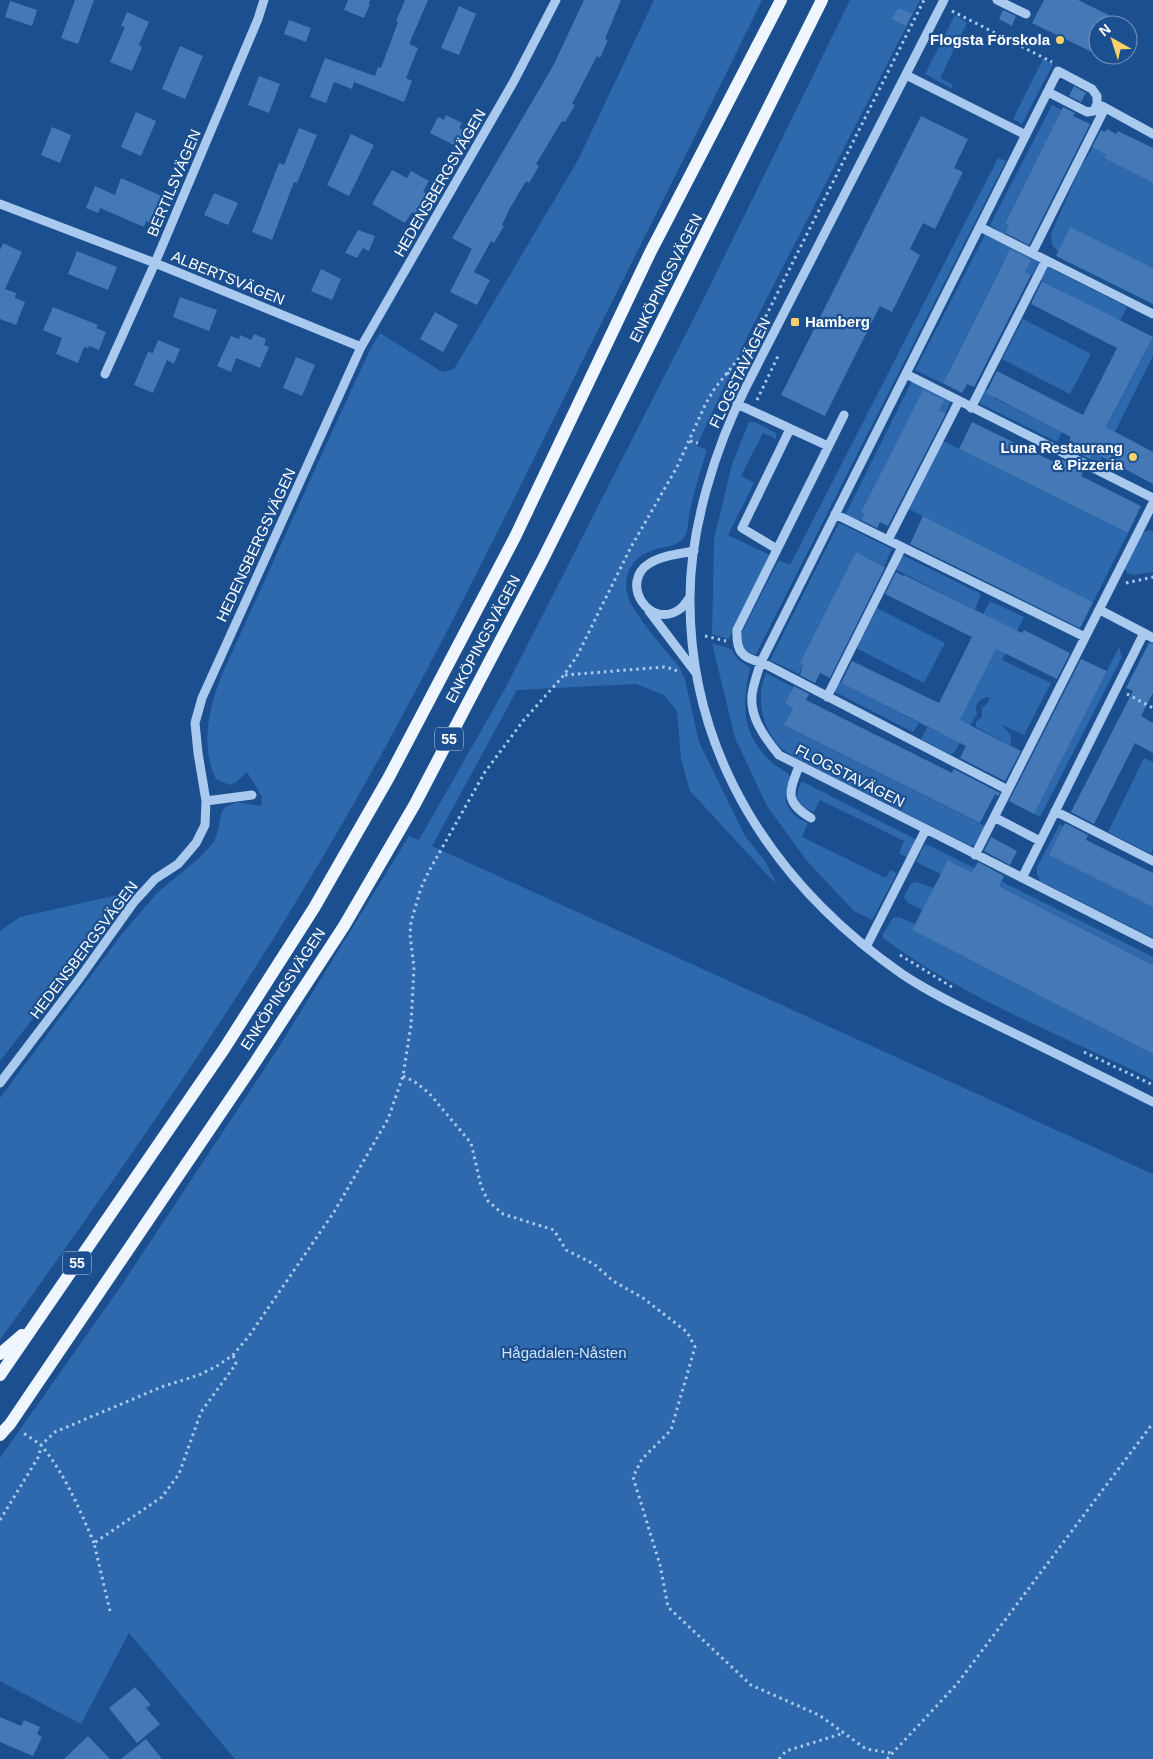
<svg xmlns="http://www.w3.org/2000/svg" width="1153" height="1759" viewBox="0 0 1153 1759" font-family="Helvetica,sans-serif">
<rect width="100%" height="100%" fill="#1b4f8f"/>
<path fill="#2e69ad" d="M654 0H762C700 128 635 255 572 382 495 537 419 693 331 843 231 1015 116 1178 0 1340V1098L121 935 157 893 198 859 214 842 218 831 221 814 225 807 237 802 261 806 262 797 247 772 235 783 230 785 216 779C199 744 210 703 224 670L337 421 370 350 380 333 439 370 445 372 454 369 578 160Z
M850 0H920L749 333 698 443 697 446 707 450C701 469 695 487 691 506 688 515 689 528 685 536 678 548 662 546 651 551 627 559 619 586 633 607 646 629 664 648 680 668L685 680 699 742 745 836 765 861 777 885 690 791 681 759 677 711 664 695 636 684 517 690 432 846 1153 1174V1759H235L129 1633 81 1724 0 1681V1458L121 1286 277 1050 409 836 419 840 506 687 701 304Z
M955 15 967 23 940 78 953 85 951 88 925 74Z
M1043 59 1053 64 1022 124 1013 119Z
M1052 105 1062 110 1005 222 1009 225 1004 234 990 225Z
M1112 142 1104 158 1153 183V268L1070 228 1058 252 1052 245 1051 234 1081 166 1094 146Z
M998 158 1006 161 756 654C745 654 741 646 740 636L779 560 790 565Z
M985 235 1040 260 1032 276 1003 262 947 374 951 376 946 385 915 370Z
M1048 267 1127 307 1120 321 1041 280Z
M1023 319 1091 354 1070 394 1002 359Z
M1153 337V356L1099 463 1067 447H1096Z
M912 381 951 400 946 413 918 400 861 512 864 514 859 523 845 515Z
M984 388 996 394 994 398 1062 432 1057 442 981 404 979 401Z
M749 422H755L776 433V439L763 433 741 476 754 483 728 535 770 555 737 621 729 639 712 634 714 539 732 464Z
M941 440 1128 533 1093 602 907 508Z
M839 523 892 549 884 566 856 552 799 674 770 660Z
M1149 530 1153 531V572L1133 575 1127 573 1125 569 1141 533Z
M902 555 981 594 975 610 895 569Z
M990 601 1024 617 1002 660 1051 683 1024 735 1002 725C1007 734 1014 731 1010 745L976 727V722L982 717V708L987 704 990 697C981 697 973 704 977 714L954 753 950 754 921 739 927 727 951 738 1007 626 983 614Z
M877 608 945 643 924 683 856 648Z
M712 643 731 649 738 659 750 668C742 704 741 733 770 761 776 767 786 770 791 778 780 799 786 814 808 823L802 837 886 878 890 870 897 873 872 920 854 911 807 861 767 806 735 738Z
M1119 647 1122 657 1040 817 1034 814Z
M766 673 795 688 785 703 793 708 784 725 985 826 975 845 971 846 794 757C786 752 778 746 773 738 760 719 757 694 766 673Z
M837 681 849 687 919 723 913 732 833 691Z
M1144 758 1153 762V849L1151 854 1108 832Z
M801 782 805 783 917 840 908 858 899 853 904 841 820 800 814 812C796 805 794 800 801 782Z
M1060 824 1153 907V938L1040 881 1037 874V867Z
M926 844 1153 957V965L949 860 941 874 916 862 923 847Z
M916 882 934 888 923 910 908 903 904 897 911 883Z
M131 892 0 1061V931L20 917Z
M899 917 915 924 912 930 1153 1054V1080C1062 1035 965 999 883 938V934L893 918Z"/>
<path fill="#4478b7" d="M75 0H94L78 44 61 38Z
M348 0H370L369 3 370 4 364 18 344 10Z
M405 0H428L409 44 418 48 406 78 412 81 404 102 354 82 352 89 334 82 326 103 310 97 325 58 375 76 378 67 381 68 398 22 396 21Z
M584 0H621L605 39 608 40 600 58 597 56 572 104 575 105 565 122 562 121 536 164 539 166 529 183 526 181 509 210 502 225 504 226 494 243 491 241 474 272 490 280 477 305 450 292 472 249 452 238 553 66Z
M1044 0H1078L1129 25H1098V55L1032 23Z
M10 1 37 10 32 26 5 17Z
M459 6 476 14 459 55 441 48Z
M898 8 912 14 906 26 892 19Z
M1003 10 1016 16 1012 26 999 19Z
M127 12 149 22 139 45 142 47 132 71 110 62 125 27 121 26Z
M289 20 311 28 306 42 284 34Z
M180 46 203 56 185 99 162 89Z
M259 76 280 84 269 113 248 105Z
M1074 86 1086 93 1081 102 1069 96Z
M1063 107 1075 113 1073 116 1090 124 1029 245 1005 233 1009 225 1005 223Z
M136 112 156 121 141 156 121 147Z
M446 115 462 123 459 128 464 131 456 146 430 133 438 117 444 120Z
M921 116 968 139 954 168 963 172 935 229 923 223 910 249 920 255 892 312 880 306 825 416 781 395Z
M52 127 71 135 60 163 41 155Z
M299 128 317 135 297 183 294 182 272 240 252 232 279 163 284 165Z
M1107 129 1116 134 1118 131 1153 148V183L1104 158 1106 155 1092 147 1101 130 1106 132Z
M351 134 374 145 349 196 327 185Z
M392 170 407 178 411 171 429 181 423 192 428 194 416 215 412 212 405 223 372 204Z
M121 178 164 197 152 224 146 221 144 227 100 208 98 213 86 208 95 186 115 195Z
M214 193 238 203 228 225 204 215Z
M1070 227 1153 268V304L1056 256Z
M358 230 375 236 369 251 363 248 357 258 345 253Z
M3 243 22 252 5 289 16 293 15 298 25 302 16 325 0 319V250Z
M1010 249 1031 260 1025 272 1031 275 974 387 967 384 962 393 943 383Z
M77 251 117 267 108 290 68 274Z
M321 269 341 279 332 300 311 291Z
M1042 281 1153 337 1106 427 1153 452V484L1093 452 1090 459 1066 447 1071 437 986 393 997 371 1083 415 1117 348 1031 304Z
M180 297 217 310 209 331 173 317Z
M53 307 98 325 96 328 106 332 99 350 89 346 88 348 84 347 78 363 56 354 62 338 43 330Z
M435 312 458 325 443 352 420 339Z
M254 334 266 339 264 345 269 347 260 368 236 358 231 372 217 366 231 336 239 339 240 335 251 340Z
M158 340 180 349 174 364 167 360 153 393 134 385 148 352 153 353Z
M296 357 315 365 302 396 283 388Z
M923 390 944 400 939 410 946 413 888 526 880 522 877 528 861 520 864 514 861 512Z
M972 422 1058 464 1061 459 1084 470 1081 476 1141 506 1128 533 959 449Z
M923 516 1093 602 1080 628 910 544Z
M856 552 885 567 830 678 820 673 815 683 800 675 803 665 800 663Z
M896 572 903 576 904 575 1022 633 1024 630 1070 653 1057 679 996 649 960 720 1021 751 1005 781 960 758 966 746 841 683 852 661 939 703 972 637 885 594Z
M1149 643 1153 644V693L1141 716 1153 723V753L1135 743 1094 824 1071 812 1133 691 1126 688Z
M1081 659 1107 671 1034 814 1009 801Z
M794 686 809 694 806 700 952 773 954 769 1000 793 998 796 995 794 980 823 784 725 793 708 785 703Z
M1065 823 1088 835 1086 840 1153 873V907L1049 855Z
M991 837 1017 851 1010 865 984 851Z
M948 860 972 872 978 862 1004 876 999 886 1153 965V1054L912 930Z
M135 1687 151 1705 146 1708 160 1724 137 1743 109 1708Z
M0 1717 21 1726 24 1720 40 1727 37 1734 42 1737 33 1756 0 1742Z
M88 1736 110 1759H64Z
M146 1739 162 1759H121Z"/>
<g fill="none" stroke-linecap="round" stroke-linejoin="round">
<path stroke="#a9c9ee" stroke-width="3" stroke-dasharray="2.5 4" stroke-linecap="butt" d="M952 11 1052 62
M728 372V376L735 382
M723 396 732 381
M757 400 779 354
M690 441 698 443
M1126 583 1153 577
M705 636 726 641
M565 675 664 667 674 669 679 673
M1127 694 1153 708
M900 955 952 987
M1084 1052 1153 1085
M403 1076 415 1082 429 1093 471 1143 481 1186 488 1201 503 1214 554 1230 566 1250 594 1264 613 1281 643 1298 687 1332 695 1347 671 1430 642 1459 633 1477 660 1565 668 1607 751 1685 819 1715 866 1749 891 1753
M0 1520 39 1456 41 1445 22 1432
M94 1543C79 1508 65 1474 41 1445L55 1432 164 1386 199 1375 217 1366 233 1355 249 1336 334 1212 388 1119 403 1076 411 1025 414 967 410 935 411 922 421 888 429 871 485 772 523 721 564 675 577 656 631 547 677 467 706 403 715 388 755 338 924 0
M110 1611 94 1543 162 1497 179 1474 201 1412 236 1364 233 1355
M779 1759 786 1751 844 1733
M887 1759 957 1684 1153 1423"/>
<path stroke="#a9c9ee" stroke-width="9" d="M944 0 746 387C715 448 690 529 690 598 689 756 775 886 902 974 933 995 969 1011 1003 1028 1053 1052 1103 1077 1153 1102
M997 0 1026 14
M906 75 1026 135
M1102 106 1153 134
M0 204 155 263 361 347
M980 227 1153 314
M1032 253 1105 108
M105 374 155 263 258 19 264 0
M906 374 1153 498
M737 404 828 446
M971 408 1046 260
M844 415 737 630C736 650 741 658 761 662L1008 790
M835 514 1085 637
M888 540 959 401
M777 549 742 528 790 429
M690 597C687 601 684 606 680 609 650 631 618 582 650 563 662 555 680 554 694 551
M1100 610 1144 633
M649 611 696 673
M827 697 902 547
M799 766C789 792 784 802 811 818
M206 801 252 795
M1055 811 1153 861
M994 817 1040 841
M926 829 779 755C764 737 747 714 753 689 755 680 758 671 761 662L1058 71 1092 89 1097 96V104L1094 111 1087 112 1048 92
M975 855 1153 503
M1022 878 1144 633 1153 638
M866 947 926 829 1153 944
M0 1083 79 979 134 902 155 879 178 864 196 843 205 825 206 801 198 753 195 723 202 698 361 347 514 81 556 0"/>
<path stroke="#f0f6ff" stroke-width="12" d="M0 1354 22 1335
M0 1375 224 1049 314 908 389 777 515 537 650 253 781 0
M0 1435 10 1424 252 1067 344 926 415 804 543 559 822 0"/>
</g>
<g fill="#ffd166" stroke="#1b4f8f" stroke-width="2">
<circle cx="1060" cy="40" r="5"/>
<rect x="790" y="317" width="10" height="10" rx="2.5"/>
<circle cx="1133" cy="457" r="5"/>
</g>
<g text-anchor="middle" stroke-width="4.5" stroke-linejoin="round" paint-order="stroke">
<g fill="#1b4f8f" stroke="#bbcadd" stroke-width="1">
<rect x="435" y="727.5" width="28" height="23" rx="4"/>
<rect x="63" y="1251.5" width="28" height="23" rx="4"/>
</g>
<g font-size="14" font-weight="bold" fill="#fff">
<text x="449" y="744">55</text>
<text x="77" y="1268">55</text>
</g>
<g font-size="15" font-weight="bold" fill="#fff" stroke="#1b4f8f" text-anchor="end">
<text x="1050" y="45">Flogsta Förskola</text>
<text x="805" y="327" text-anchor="start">Hamberg</text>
<text x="1123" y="453">Luna Restaurang<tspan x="1123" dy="17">&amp; Pizzeria</tspan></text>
</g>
<g font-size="15" fill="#fff" stroke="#1b4f8f">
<text transform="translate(174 183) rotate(-67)" y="5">BERTILSVÄGEN</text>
<text transform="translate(440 183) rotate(-60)" y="5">HEDENSBERGSVÄGEN</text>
<text transform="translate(228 278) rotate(22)" y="5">ALBERTSVÄGEN</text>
<text transform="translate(666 278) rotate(-63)" y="5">ENKÖPINGSVÄGEN</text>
<text transform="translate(740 373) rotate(-64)" y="5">FLOGSTAVÄGEN</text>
<text transform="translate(256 545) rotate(-65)" y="5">HEDENSBERGSVÄGEN</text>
<text transform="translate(483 639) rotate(-62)" y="5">ENKÖPINGSVÄGEN</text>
<text transform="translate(850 776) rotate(27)" y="5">FLOGSTAVÄGEN</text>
<text transform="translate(84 950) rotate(-53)" y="5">HEDENSBERGSVÄGEN</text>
<text transform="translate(283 989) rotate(-57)" y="5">ENKÖPINGSVÄGEN</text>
</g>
<g font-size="15" fill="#cfe3fa" stroke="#1b4f8f">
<text x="564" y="1358">Hågadalen-Nåsten</text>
</g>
</g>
<g transform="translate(1113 40) rotate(321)"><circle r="24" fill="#1b4f8f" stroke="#7695bc"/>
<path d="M0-4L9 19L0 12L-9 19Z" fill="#ffd166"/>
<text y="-8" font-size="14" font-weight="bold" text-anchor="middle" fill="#ffffff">N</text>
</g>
</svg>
